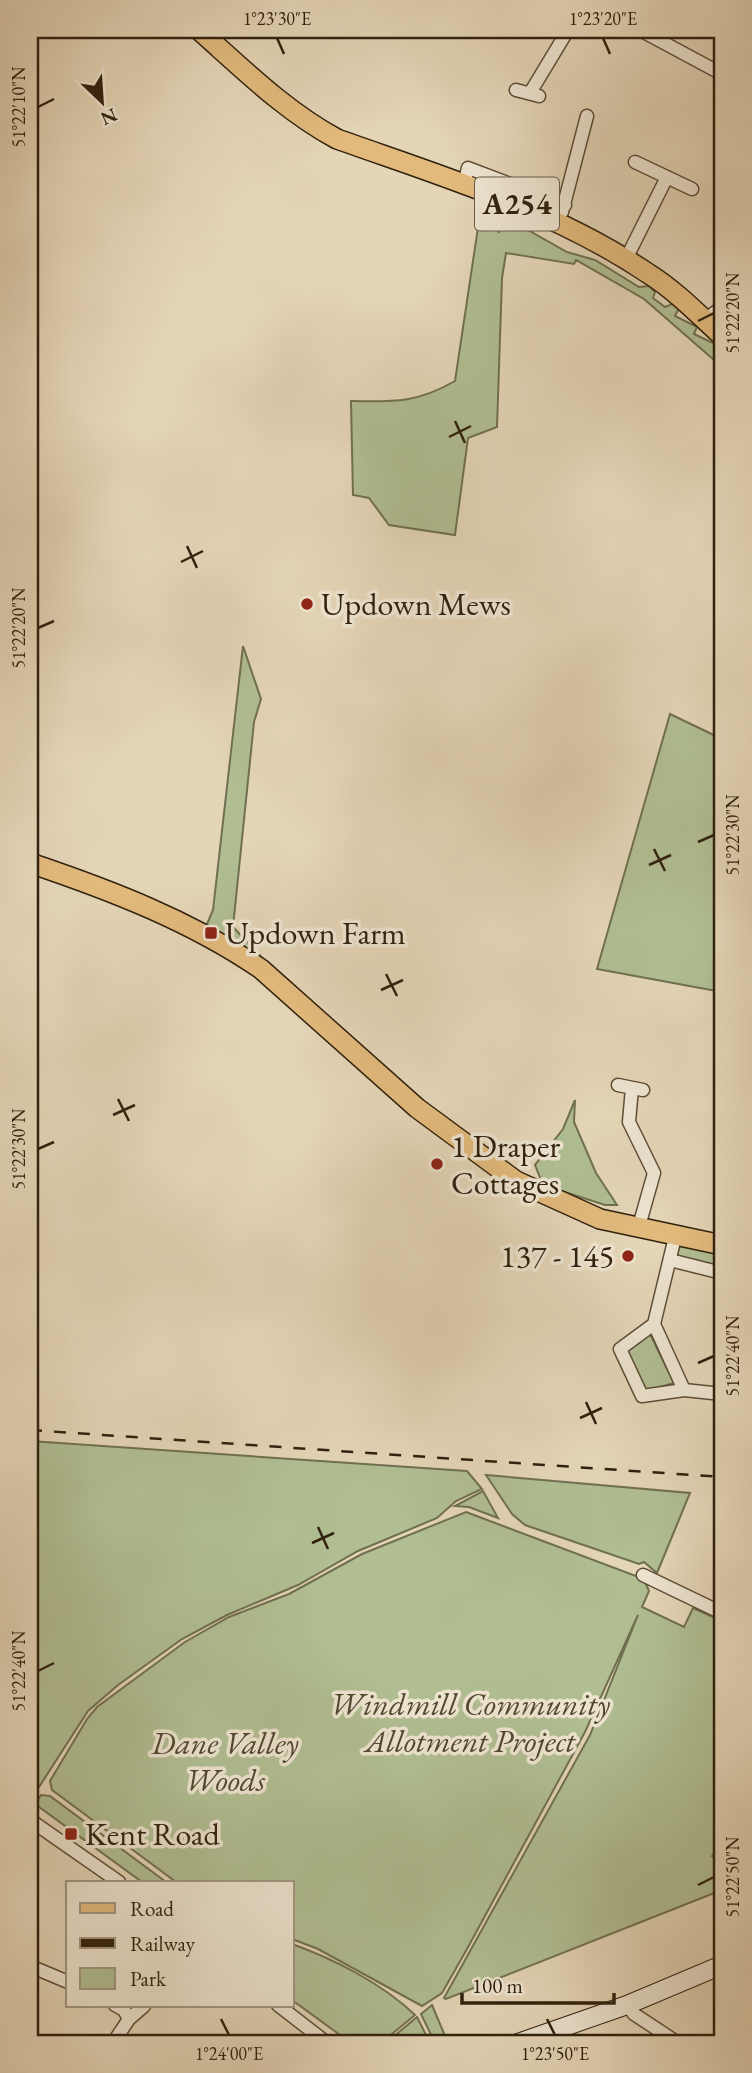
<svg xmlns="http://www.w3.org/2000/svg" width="752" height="2073" viewBox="0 0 752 2073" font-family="'EB Garamond',serif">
<rect width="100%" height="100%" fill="#e4d5b7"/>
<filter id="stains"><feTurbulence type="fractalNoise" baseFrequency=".00286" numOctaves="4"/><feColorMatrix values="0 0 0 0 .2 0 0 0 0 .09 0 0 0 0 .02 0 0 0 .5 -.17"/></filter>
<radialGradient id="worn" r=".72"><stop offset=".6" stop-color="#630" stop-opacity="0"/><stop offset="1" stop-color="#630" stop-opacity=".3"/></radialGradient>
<path fill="#b0be92" stroke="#707050" stroke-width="2" d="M512 212 521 226 567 252 595 260 639 287 649 286 655 292 653 298 665 307 672 304 679 308 675 316 697 327 694 334 717 345 722 367 644 299 576 260 574 264 506 253 502 278 497 427 468 438 455 535 389 525 369 498 353 495 351 401C394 402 417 403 455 381L479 221 493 216 499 233 497 215Z
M243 646 261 699 254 722 233 927 265 961 208 932 207 924 213 910Z
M670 714 722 739V894L717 909 722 911V992L597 969Z
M575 1100 574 1122 596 1173 617 1205H605L543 1185 535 1165 563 1129Z
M680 1244 722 1255V1269L677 1256Z
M650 1334 674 1383 646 1391 626 1358 628 1348Z
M30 1441 467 1471 482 1489 456 1501 437 1518 358 1551 298 1585 227 1615 182 1639 118 1685 88 1711 30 1801Z
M486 1475 690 1493 657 1573 644 1562 639 1564 525 1525 512 1514Z
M483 1491 498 1518 469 1507 455 1506Z
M466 1512 644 1579 649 1591 642 1607 684 1627 693 1608 722 1621V1841L712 1856 722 1861V1890L446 1999 444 1998 590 1735 638 1615 585 1732 467 1949 442 1993 422 2006 318 1949 292 1939V1882H176L52 1790 50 1781 87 1719 97 1707 185 1642 229 1617 289 1594 362 1554Z
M41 1795 50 1796 166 1882H142L35 1804Z
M292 1944C334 1959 383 1984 415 2015L381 2043H351L292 2000Z
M432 2005 448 2043H435L421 2014Z
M417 2017 430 2043H386Z"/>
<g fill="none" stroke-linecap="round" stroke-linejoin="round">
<g stroke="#5d4e38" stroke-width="15">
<path id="street" d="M640 30 722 74
M516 90 539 96
M530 93 568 30
M635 162 692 189
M464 184 468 168 565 205
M562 212 587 116
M626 259 667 177
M705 320 722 307
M618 1085 643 1090
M632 1088 629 1122 654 1173 639 1226
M676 1233 654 1324 684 1390
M670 1260 722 1273
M654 1324 620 1349 642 1396 684 1390 722 1394
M643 1575 722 1613
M30 1820 119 1882
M30 1966 68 1982
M278 2005 327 2043
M627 2005 634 2014 678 2043
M129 2019 144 2006
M113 2043 129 2019 124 2010 115 2005"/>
</g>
<g stroke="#30210e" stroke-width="20">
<path id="secondary" d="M518 2043 627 2005 722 1965"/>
</g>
<g stroke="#30210e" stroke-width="22">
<path id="primary" d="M199 30C243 69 285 111 337 139 444 177 554 210 649 274 676 291 699 315 722 336
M30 863C110 890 191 921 261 969L417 1108 516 1181 600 1219 722 1245"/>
</g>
<use href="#street" stroke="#ede4d0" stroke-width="12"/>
<use href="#secondary" stroke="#ede4d0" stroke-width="18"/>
<use href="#primary" stroke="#e2ba7c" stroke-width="19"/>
<path stroke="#30210e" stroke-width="2.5" stroke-dasharray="12 12" stroke-linecap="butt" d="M30 1430 722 1477"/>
</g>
<path fill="none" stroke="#30210e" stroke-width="2.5" d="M277 38 284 54M603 38 610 54M38 107 54 99M698 321 714 313M455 421 465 443M449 437 471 426M187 546 197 568M181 562 203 551M38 628 54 621M698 842 714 835M654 849 665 871M649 865 671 855M386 974 397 996M381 990 403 980M118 1099 129 1121M113 1115 135 1105M38 1149 54 1142M698 1363 714 1356M586 1402 596 1424M580 1418 602 1408M318 1527 328 1549M312 1543 334 1533M38 1671 54 1663M698 1885 714 1877M221 2019 229 2035M547 2019 555 2035"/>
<g fill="#8f2418" stroke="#ede4d0" stroke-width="2.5">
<circle cx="307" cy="604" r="7"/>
<rect x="204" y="926" width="14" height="14" rx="3.5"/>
<circle cx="437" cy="1164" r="7"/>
<circle cx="628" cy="1256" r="7"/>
<rect x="64" y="1827" width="14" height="14" rx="3.5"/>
</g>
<g text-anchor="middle" stroke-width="7" stroke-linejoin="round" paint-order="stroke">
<rect fill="#ede4d0" stroke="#695c48" stroke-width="2" x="475" y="177.5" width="84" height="53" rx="5"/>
<g font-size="30" font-weight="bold" fill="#30210e">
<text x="517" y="214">A254</text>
</g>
<g font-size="32" fill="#30210e" stroke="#ede4d0" text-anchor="start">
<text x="321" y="615">Updown Mews</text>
<text x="225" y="944">Updown Farm</text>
<text x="451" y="1157">1 Draper<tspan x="451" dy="37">Cottages</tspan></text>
<text x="614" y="1267" text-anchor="end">137 - 145</text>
<text x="85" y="1845">Kent Road</text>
</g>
<g font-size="32" font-style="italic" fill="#50482f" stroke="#ede4d0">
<text x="470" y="1715">Windmill Community<tspan x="470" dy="37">Allotment Project</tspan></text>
<text x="225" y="1754">Dane Valley<tspan x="225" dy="37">Woods</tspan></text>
</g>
</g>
<rect width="752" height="2073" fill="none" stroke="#e4d5b7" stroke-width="77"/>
<rect x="66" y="1881" width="228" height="126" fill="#ede4d0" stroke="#a19682" stroke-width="2"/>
<rect x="80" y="1903" width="35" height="10" fill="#e2ba7c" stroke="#a19682" stroke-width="2"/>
<text x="130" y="1916" font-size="21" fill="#30210e">Road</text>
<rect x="80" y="1938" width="35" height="10" fill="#30210e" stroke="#a19682" stroke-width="2"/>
<text x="130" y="1951" font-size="21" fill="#30210e">Railway</text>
<rect x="80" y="1968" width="35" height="21" fill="#b0be92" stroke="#a19682" stroke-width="2"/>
<text x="130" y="1986" font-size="21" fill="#30210e">Park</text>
<g transform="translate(102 102) rotate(155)" stroke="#ede4d0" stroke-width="5" paint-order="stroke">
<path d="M0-5L12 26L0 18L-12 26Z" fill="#30210e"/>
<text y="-10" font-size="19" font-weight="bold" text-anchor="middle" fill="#30210e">N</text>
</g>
<path d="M462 1993v10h152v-10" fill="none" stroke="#30210e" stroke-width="3.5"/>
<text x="472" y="1993" font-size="21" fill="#30210e" stroke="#ede4d0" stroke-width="5" paint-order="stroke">100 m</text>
<rect x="38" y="38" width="676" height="1997" fill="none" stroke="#30210e" stroke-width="2.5"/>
<g font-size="18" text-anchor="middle" fill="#30210e">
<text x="277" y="25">1°23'30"E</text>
<text x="603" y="25">1°23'20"E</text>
<text transform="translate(19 107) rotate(-90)" y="6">51°22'10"N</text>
<text transform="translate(733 313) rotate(-90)" y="6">51°22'20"N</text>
<text transform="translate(19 628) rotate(-90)" y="6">51°22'20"N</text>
<text transform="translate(733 835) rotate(-90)" y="6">51°22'30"N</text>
<text transform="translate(19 1149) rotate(-90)" y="6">51°22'30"N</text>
<text transform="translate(733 1356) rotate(-90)" y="6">51°22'40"N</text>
<text transform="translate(19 1671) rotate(-90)" y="6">51°22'40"N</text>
<text transform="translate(733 1877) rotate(-90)" y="6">51°22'50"N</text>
<text x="229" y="2060">1°24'00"E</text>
<text x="555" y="2060">1°23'50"E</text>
</g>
<rect width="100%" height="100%" filter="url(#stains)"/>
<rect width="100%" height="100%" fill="url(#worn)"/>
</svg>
